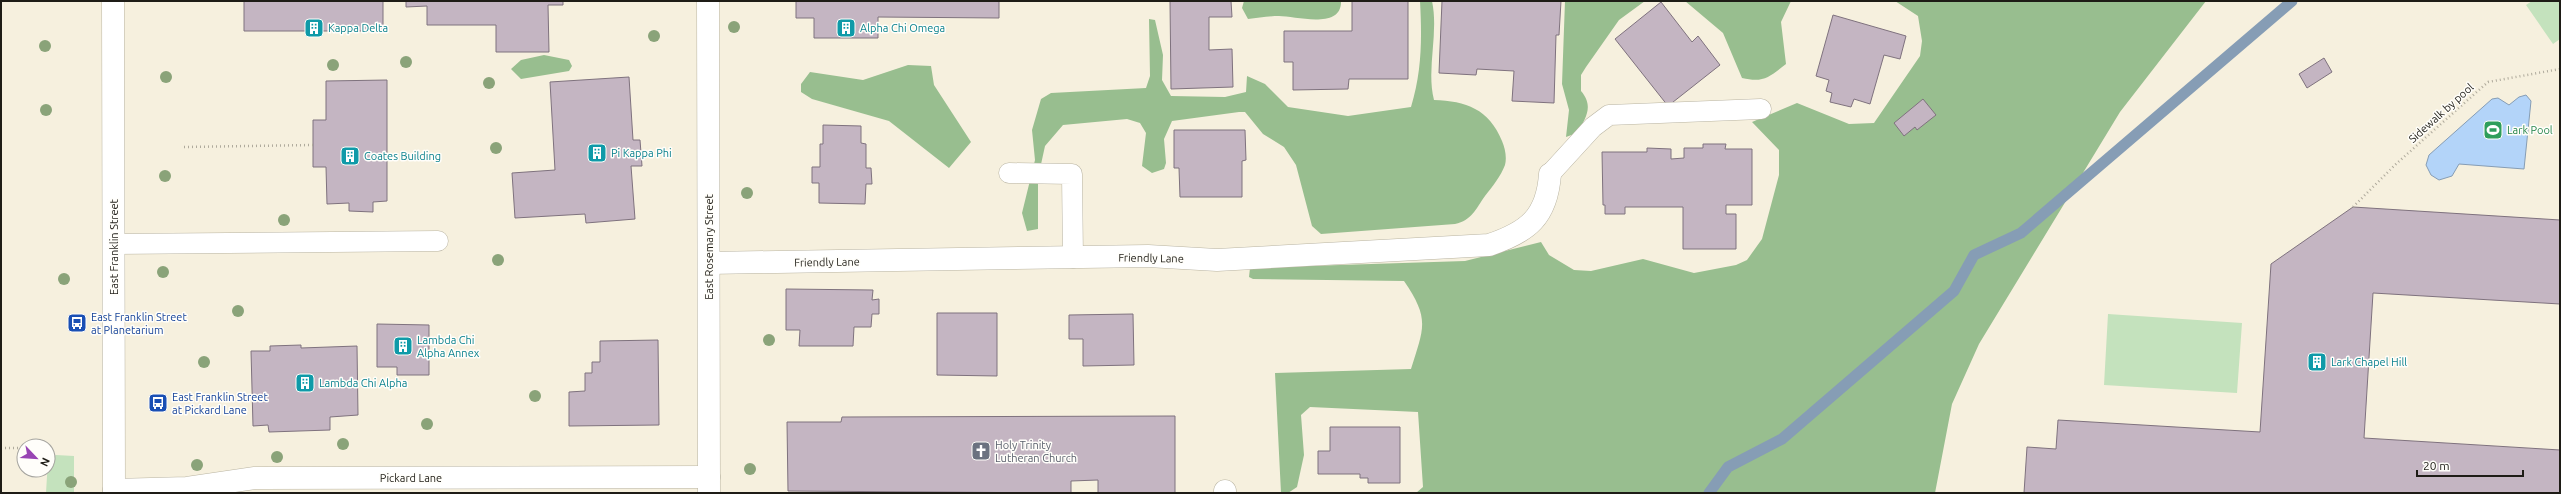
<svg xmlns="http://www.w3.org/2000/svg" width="2561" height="494" viewBox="0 0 2561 494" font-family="Ubuntu,sans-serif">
<rect width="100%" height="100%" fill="#f6f0de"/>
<path fill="#c4e2bd" d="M2532 1H2560V39L2553 44 2526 5Z
M2108 314 2242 323 2237 393 2104 385Z
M56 455 74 456V493H46L48 459Z"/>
<path fill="#98be8f" d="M1244 1H1341C1342 30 1295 16 1279 16 1269 16 1258 18 1248 19L1242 8Z
M1420 1H1432C1439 34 1426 68 1434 100 1466 101 1489 109 1502 141 1505 148 1507 157 1505 165 1501 176 1492 187 1485 196 1475 210 1472 220 1455 224L1321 234 1312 226 1296 165 1284 147 1263 134 1245 112H1239L1172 121 1164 139 1166 163 1164 169 1152 173 1142 166 1146 133 1140 123 1127 119 1063 125 1045 146 1038 178V229L1027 231 1022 213 1035 160 1032 130 1041 99 1051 93 1146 88 1150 76 1149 19 1155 20 1163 55 1162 80 1171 96 1225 97 1246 92 1247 76 1265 84 1288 107 1348 116 1411 107C1422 71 1422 38 1420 1Z
M1565 1H1645L1619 20 1586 67 1581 75V91C1594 106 1586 118 1577 133L1566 137 1569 110 1562 84Z
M1685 1H1791L1781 22 1786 64C1769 77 1764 83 1742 78L1723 33Z
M1895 1H2206L2120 112 1979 344 1952 404 1935 493H1416L1423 487 1418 412 1310 407 1301 415 1304 455 1297 487 1288 493H1281L1275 373 1411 369C1424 327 1430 319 1404 281L1253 279 1249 277 1250 268 1465 261 1541 242 1549 255 1574 270 1591 271 1643 259 1694 273 1736 265 1747 260 1762 239 1779 175V150L1752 122 1797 103 1849 124 1874 123 1920 56 1922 41 1918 16Z
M544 55 569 60 572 66 569 71 521 79 511 69 521 60Z
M908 65 931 66 934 85 971 142 949 168 889 121 812 99 801 92V84L810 72 863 80Z"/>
<path fill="#b3d4f9" stroke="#869db5" d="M2526 95 2531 101 2524 169 2459 164 2452 176 2439 180 2431 175 2426 165 2429 155 2492 99 2498 98 2509 105 2519 97Z"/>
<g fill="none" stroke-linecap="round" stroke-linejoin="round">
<path stroke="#869db5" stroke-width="11" d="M1709 493 1728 467 1782 439 1954 291 1974 255 2021 233 2292 1"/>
</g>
<path fill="#c4b5c2" stroke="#7f727e" d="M244 1H563V5H548L549 52H496V25H427V6L406 7V1H383V31H244Z
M796 1H999V18L878 17V38H814V18H796Z
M1170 1H1231L1232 17H1209V50L1232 49 1233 87 1171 89Z
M1352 1H1408V79H1349L1348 89 1293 90V62H1284V31H1352Z
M1442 1H1561L1559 35H1556L1554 103 1512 101 1514 71 1477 69 1476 75 1439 73Z
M1661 2 1692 42 1698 36 1720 65 1668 106 1615 39Z
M1833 15 1906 36 1900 59 1884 55 1870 104 1854 99 1851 107 1830 102 1832 93 1826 91 1829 80 1816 76Z
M2324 58 2332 72 2307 88 2299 74Z
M629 77 633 140H640L642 166H631L635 219 586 223 585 214 515 218 512 173 555 170 550 82Z
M387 80V201L373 202V212L349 211V203L327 204 326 167H313V120H326V81Z
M1923 99 1936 115 1917 130 1915 127 1904 136 1894 123Z
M823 125 861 126V143L866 144V168H871L872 184H866L865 204 819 203V183H812V167H820V144H823Z
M1174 130H1245L1246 160 1242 161V197H1180L1179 168H1174Z
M1703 144H1726L1725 149H1752V205H1726V214H1736V249H1683V207H1625V214H1605V205H1603L1602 152H1647V148L1671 149V159L1684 158V148H1703Z
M2353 207 2560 220V304L2373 293 2364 438 2560 450V493H2024L2027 447 2056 449 2058 420 2260 432 2271 264Z
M786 289 873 290 872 300 879 299V314H872L871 327H854L853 346H799L800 330H786Z
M937 313H997V376L937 375Z
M1133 314 1134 365 1083 366V339H1069V315Z
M377 324 429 325V375H397V367H377Z
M658 340 659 425 569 426V392L585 391V373H592V362H600V341Z
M301 345V348L357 346 358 415 330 417V430L269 432 268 425 253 426 251 351H270V346Z
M1175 416V493H1098V480L1071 481V493L788 491 787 422H841L842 417Z
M1330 427H1400V483H1368V478H1360V474H1318V451H1330Z"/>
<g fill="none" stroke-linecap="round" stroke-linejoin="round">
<g stroke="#b9b4a2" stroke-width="21">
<path id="lane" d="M1009 173 1072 174 1073 258
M1550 174 1593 127 1609 115 1761 109
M114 244 438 241"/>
</g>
<g stroke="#b9b4a2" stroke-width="23">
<path id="street" d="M709 263 1148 256 1217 260 1489 245C1528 232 1547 217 1550 174
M114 490 187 488 255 478 709 477
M1225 493V491"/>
</g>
<g stroke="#b9b4a2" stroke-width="23">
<path id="secondary" d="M113 1 114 493
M708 1 709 493"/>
</g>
<path stroke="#afaa9c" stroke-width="2.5" stroke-dasharray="1 3" stroke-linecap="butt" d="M184 147 313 145
M2353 207 2396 164 2488 82 2560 69
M1 448H24"/>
<use href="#lane" stroke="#fff" stroke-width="20"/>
<use href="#street" stroke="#fff" stroke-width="22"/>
<use href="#secondary" stroke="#fff" stroke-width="22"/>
</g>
<g fill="#8aa379">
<circle cx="734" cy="27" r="6"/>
<circle cx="654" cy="36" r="6"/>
<circle cx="45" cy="46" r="6"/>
<circle cx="406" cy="62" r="6"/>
<circle cx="333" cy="65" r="6"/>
<circle cx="166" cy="77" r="6"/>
<circle cx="489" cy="83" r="6"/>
<circle cx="46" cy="110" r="6"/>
<circle cx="496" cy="148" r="6"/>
<circle cx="165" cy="176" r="6"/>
<circle cx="747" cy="193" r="6"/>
<circle cx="284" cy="220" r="6"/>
<circle cx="498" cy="260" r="6"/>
<circle cx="163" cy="272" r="6"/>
<circle cx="64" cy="279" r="6"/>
<circle cx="238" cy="311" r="6"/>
<circle cx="769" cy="340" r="6"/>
<circle cx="204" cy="362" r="6"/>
<circle cx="535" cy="396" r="6"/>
<circle cx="427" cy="424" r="6"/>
<circle cx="343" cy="444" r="6"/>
<circle cx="277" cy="457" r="6"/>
<circle cx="197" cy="465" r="6"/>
<circle cx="750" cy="469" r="6"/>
<circle cx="71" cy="482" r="6"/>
</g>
<defs>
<g id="building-square" transform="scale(1)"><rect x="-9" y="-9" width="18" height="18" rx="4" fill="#0f9aa8" stroke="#fffefa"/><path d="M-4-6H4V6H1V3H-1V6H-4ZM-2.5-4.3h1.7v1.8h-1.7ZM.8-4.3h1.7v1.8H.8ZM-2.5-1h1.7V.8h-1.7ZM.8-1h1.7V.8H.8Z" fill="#fff"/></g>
<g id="stadium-square" transform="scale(1)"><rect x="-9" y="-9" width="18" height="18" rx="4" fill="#2e9e5b" stroke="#fffefa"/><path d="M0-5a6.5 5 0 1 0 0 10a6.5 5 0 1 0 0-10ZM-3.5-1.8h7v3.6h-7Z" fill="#fff"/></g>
<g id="bus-square" transform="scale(1)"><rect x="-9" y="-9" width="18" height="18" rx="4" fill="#1a4fb4" stroke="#fffefa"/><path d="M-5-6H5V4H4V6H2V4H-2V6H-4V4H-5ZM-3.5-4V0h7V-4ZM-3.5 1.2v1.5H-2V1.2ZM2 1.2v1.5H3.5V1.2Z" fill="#fff"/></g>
<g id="church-square" transform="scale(1)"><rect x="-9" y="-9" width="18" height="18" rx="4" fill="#6b7280" stroke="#fffefa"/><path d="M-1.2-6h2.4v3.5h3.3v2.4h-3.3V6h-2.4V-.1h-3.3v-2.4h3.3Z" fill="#fff"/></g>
</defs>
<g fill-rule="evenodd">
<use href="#building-square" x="314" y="28"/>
<use href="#building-square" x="846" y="28"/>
<use href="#stadium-square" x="2493" y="130"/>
<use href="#building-square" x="597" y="153"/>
<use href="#building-square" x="350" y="156"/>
<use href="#bus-square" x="77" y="323"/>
<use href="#building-square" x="403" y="346"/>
<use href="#building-square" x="2317" y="362"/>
<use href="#building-square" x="305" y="383"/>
<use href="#bus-square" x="158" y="403"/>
<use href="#church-square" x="981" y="451"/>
</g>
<g text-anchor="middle" stroke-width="3" stroke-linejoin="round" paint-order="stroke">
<g font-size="11" fill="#0d838f" stroke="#fffefa" text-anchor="start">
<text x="328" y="32">Kappa Delta</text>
<text x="860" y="32">Alpha Chi Omega</text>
<text x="611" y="157">Pi Kappa Phi</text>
<text x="364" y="160">Coates Building</text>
<text x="417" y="344">Lambda Chi<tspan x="417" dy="13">Alpha Annex</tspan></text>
<text x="2331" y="366">Lark Chapel Hill</text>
<text x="319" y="387">Lambda Chi Alpha</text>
</g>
<g font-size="11" fill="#1e1c16" stroke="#fffefa">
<text transform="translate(2441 113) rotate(-42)" y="4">Sidewalk by pool</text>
<text transform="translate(114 247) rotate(-90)" y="4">East Franklin Street</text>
<text transform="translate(709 247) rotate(-90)" y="4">East Rosemary Street</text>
<text transform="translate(1151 258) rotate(1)" y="4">Friendly Lane</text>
<text transform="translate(827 262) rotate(-1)" y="4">Friendly Lane</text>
<text x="411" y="482">Pickard Lane</text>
</g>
<g font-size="11" fill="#27864d" stroke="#fffefa" text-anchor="start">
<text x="2507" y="134">Lark Pool</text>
</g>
<g font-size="11" fill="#164399" stroke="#fffefa" text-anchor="start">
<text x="91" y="321">East Franklin Street<tspan x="91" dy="13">at Planetarium</tspan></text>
<text x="172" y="401">East Franklin Street<tspan x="172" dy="13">at Pickard Lane</tspan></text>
</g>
<g font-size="11" fill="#5b616d" stroke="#fffefa" text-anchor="start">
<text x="995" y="449">Holy Trinity<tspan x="995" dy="13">Lutheran Church</tspan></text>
</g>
</g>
<rect width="2561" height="494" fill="none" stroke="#1e1c16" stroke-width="4"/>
<g transform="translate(36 458) rotate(115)"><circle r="19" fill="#fffefa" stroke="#a5a49f"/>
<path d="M0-3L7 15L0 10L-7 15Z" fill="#9844b3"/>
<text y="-6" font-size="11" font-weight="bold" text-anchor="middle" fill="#1e1c16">N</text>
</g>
<path d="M2417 470v6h106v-6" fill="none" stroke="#1e1c16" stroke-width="2"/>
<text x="2423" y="470" font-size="12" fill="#1e1c16" stroke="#fffefa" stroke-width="3" paint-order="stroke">20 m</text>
</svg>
